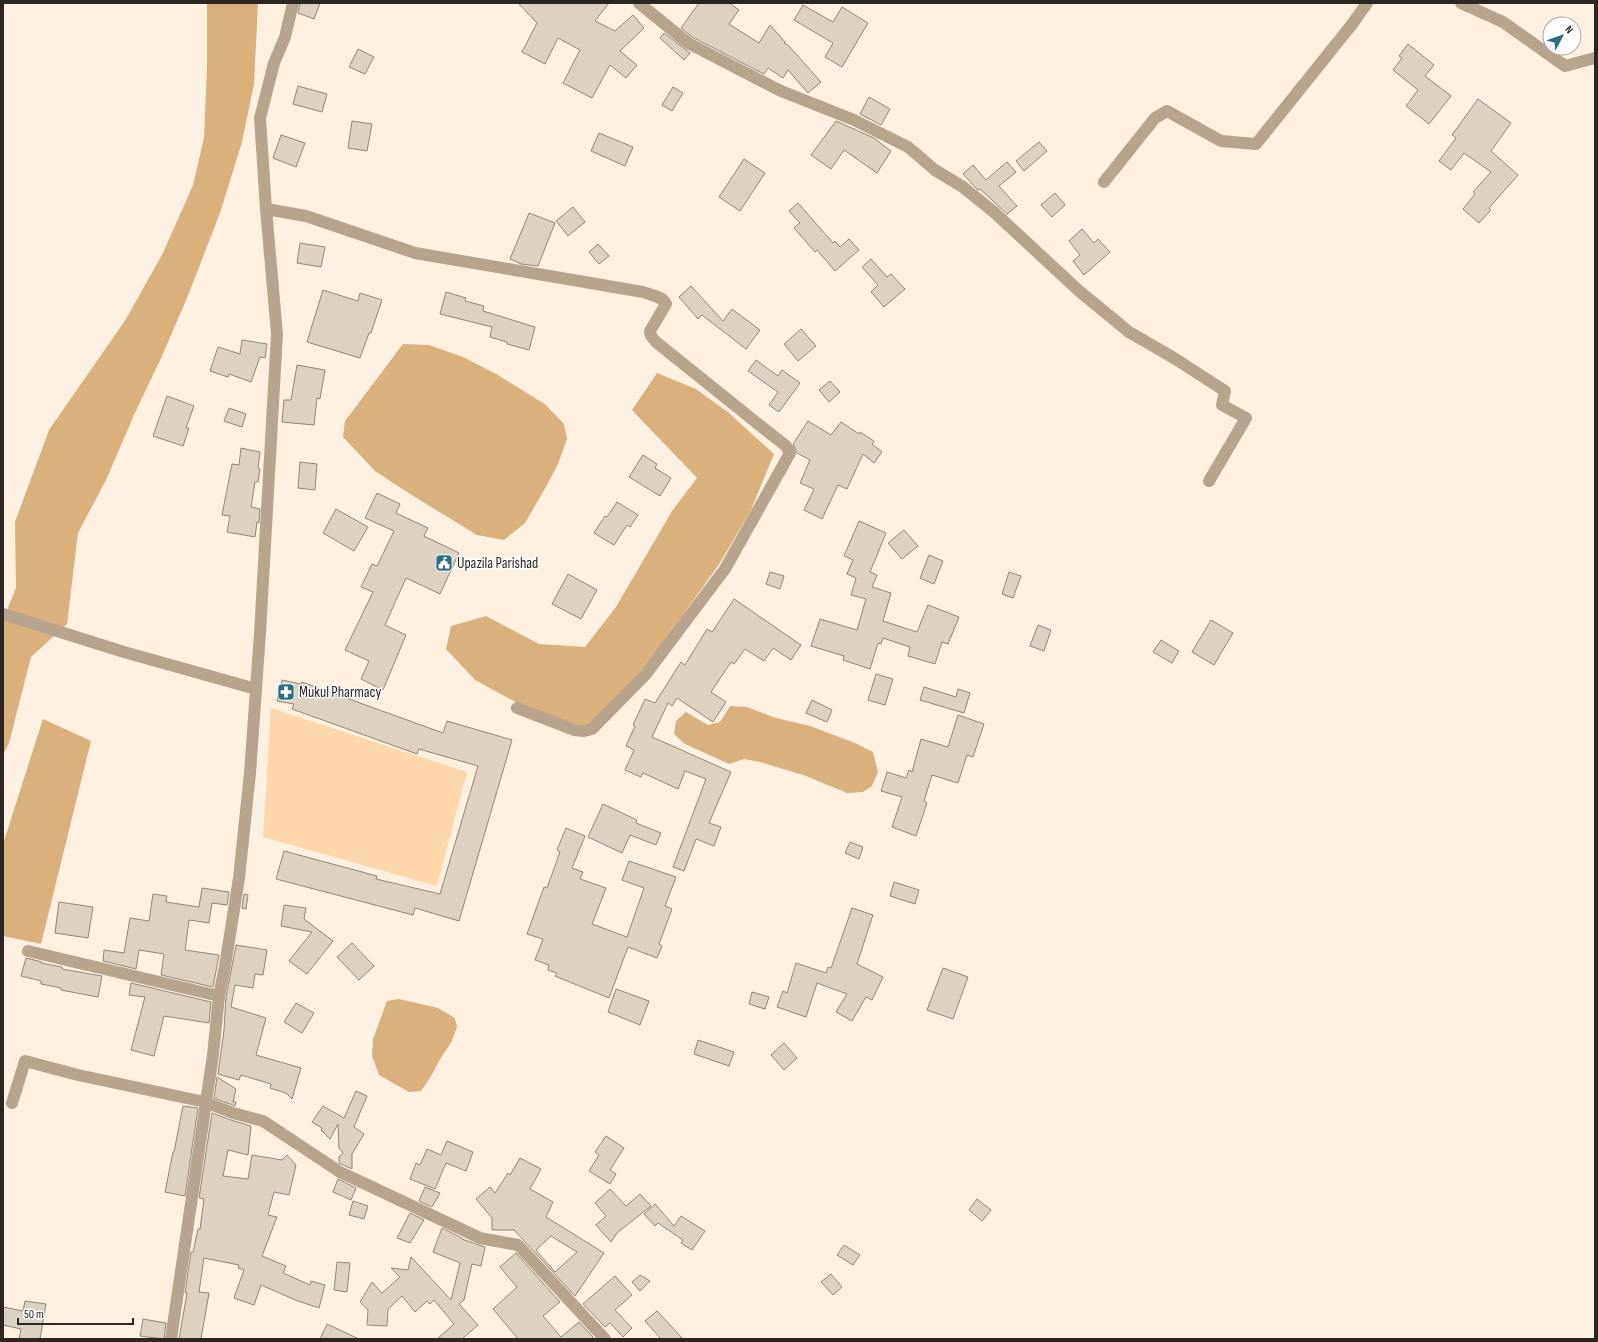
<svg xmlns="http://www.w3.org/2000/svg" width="1598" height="1342" viewBox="0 0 1598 1342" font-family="'Sofia Sans Condensed',sans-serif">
<rect width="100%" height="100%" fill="#fef1e2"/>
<path fill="#fcd7aa" d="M271 708 467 772 437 886 263 837Z"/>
<path fill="#dab07d" d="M207 3H258L254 84 242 142 220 213 187 298 162 356 134 415 106 480 78 533 67 624 31 657 9 743 3 755V620L16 588 15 522 49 430 126 319 163 253 193 185 204 138 207 66Z
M403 344 429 345 463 357 498 375 546 405 564 424 567 439 558 464 547 485 525 523 504 540 477 535 410 494 375 471 343 437 345 421Z
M657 373 696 389 729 413 774 454 751 510 720 563 650 661 588 726 569 723 523 706 475 680 446 649 451 626 486 616 539 644 585 647 616 607 672 511 697 478 632 410Z
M730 706 747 707 776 718 810 726 855 743 873 752 878 772 872 786 863 792 847 793 806 776 760 762 744 759 729 764 685 744 674 734 676 721 686 712 708 725 720 722Z
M43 719 91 741 41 944 3 936V844Z
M399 999 438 1008 455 1018 457 1027 451 1043 442 1056 430 1078 421 1091 409 1092 379 1075 372 1056 373 1039 387 1001Z"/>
<path fill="#ddd1c2" stroke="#928679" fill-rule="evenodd" d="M300 3H320L314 19 298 13Z
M518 3H609L595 21 615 31 633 15 644 28 620 51 637 65 626 78 610 65 592 98 563 83 580 50 558 38 545 64 522 52 537 23Z
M699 3H729L739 10 729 24 759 43 770 25 785 42 784 43 788 45 821 82 808 93 788 70 783 78 768 68 764 74 692 37 681 28Z
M803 5 833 22 842 7 868 23 842 67 825 57 833 43 794 20Z
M664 33 690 53 684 60 660 38Z
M1408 44 1434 65 1425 76 1451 96 1429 124 1406 106 1418 90 1393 70 1402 58 1399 56Z
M358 49 374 57 365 74 349 67Z
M298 86 327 94 322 112 293 104Z
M673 87 683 93 672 111 662 105Z
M869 97 890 109 881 125 860 114Z
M1478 99 1511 123 1491 151 1518 175 1489 208 1491 210 1479 223 1463 209 1475 194 1473 192 1491 172 1464 153 1451 170 1439 161 1456 138 1452 135Z
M352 121 372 124 367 151 348 148Z
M836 121 874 138 891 151 877 173 844 150 831 169 811 155Z
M599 133 633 147 625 166 591 151Z
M281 135 305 143 296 167 273 158Z
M1039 142 1047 151 1024 171 1016 161Z
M744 159 765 173 740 211 719 197Z
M1007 162 1016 172 999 186 1017 206 1007 214 980 189 978 190 975 187 963 174 973 165 986 180Z
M1055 193 1065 205 1052 217 1041 205Z
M798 203 833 243 835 241 840 247 849 239 859 250 835 271 817 250 815 252 794 228 800 223 789 211Z
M573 207 585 222 568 236 556 221Z
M529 213 555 223 538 266 521 264 510 259Z
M1082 229 1094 243 1098 239 1110 252 1084 275 1073 261 1080 255 1069 241Z
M300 243 325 247 321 267 297 263Z
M598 244 609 256 599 264 589 252Z
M871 259 887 277 891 274 905 289 884 307 871 292 878 285 862 267Z
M691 286 723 321 732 309 760 330 746 349 702 315 698 319 679 297Z
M323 290 358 301 360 293 382 300 371 333H369L360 358 307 342Z
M446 292 466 298 465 301 484 306 483 311 535 327 529 350 507 344V342L490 337 492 327 440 314Z
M801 329 816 346 798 361 784 344Z
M242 340 267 344 265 358 260 357 251 382 229 374 228 377 210 371 218 347 240 354Z
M756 360 778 376 782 370 800 383 779 412 769 405 778 392 748 371Z
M297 365 325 370 320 399 317 398 314 425 282 422 284 400H291Z
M830 381 840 392 829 402 819 390Z
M167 396 194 406 186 428H189L183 446 153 436Z
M229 408 246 414 242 427 224 421Z
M808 421 831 435 841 422 859 434 860 432 874 441 872 444 882 452 874 463 863 454 847 489 838 485 822 519 804 510 814 489 800 483 810 460 797 453 793 444Z
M241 448 260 452 258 468 260 469 258 482H255L251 507 260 509 259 523 257 522 255 537 227 532 230 516 222 515 232 464 239 465Z
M643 455 657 464 655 468 671 478 660 496 629 477Z
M300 462 317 464 315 490 298 488Z
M377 493 400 504 396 513 428 528 424 536 459 553 440 594 406 578 385 625 406 635 383 690 361 679 369 661 345 650 373 592 361 587 372 564 377 566 394 531 365 518Z
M617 502 638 515 630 527 627 525 614 545 594 533 605 516 607 517Z
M336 509 368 527 354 551 323 533Z
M859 521 886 533 870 572 877 575 872 587 891 593 883 621 917 632 928 605 959 617 948 644 942 642 935 664 908 656 910 647 883 638 881 644 878 643 870 669 843 660 844 656 811 646 820 619 857 630 866 599 851 595 856 578 847 574 853 560 844 556Z
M904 530 918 546 902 559 888 543Z
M929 555 943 561 934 584 920 578Z
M770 572 784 576 780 589 766 584Z
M1009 572 1021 576 1013 598 1002 594Z
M568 574 597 590 581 619 552 604Z
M734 599 801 645 791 660 773 648 764 661 745 649 734 664 731 662 711 692 726 702 713 722 677 698 672 706 668 703 652 737 731 772 709 823 721 827 714 846 696 839 684 871 673 867 706 779 685 771 678 789 643 773 641 777 625 770 634 750 626 746 635 726 633 725 645 699 655 703 681 662 685 665 707 629 712 632Z
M1211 620 1233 633 1214 665 1192 652Z
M1038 625 1051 630 1044 651 1030 646Z
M1161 640 1179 651 1172 663 1153 652Z
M876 674 893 679 885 705 868 700Z
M282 680 301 684 302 682 443 733 447 721 512 740 459 921 415 908 413 915 276 879 284 851 377 876 376 879 440 894 478 766 419 749 417 754 292 709 294 704 277 701Z
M924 687 956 697 958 689 970 693 964 713 920 700Z
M812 700 832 710 827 722 806 713Z
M958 715 984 724 973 757 967 755 958 783 932 775 924 801 927 803 916 836 892 827 902 797 881 791 887 772 906 778 909 770 912 772 921 739 948 747Z
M603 804 637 820 636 823 661 833 656 845 630 835 622 853 588 837Z
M566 828 585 836 572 868 583 872 580 879 606 888 592 924 627 937 644 888 622 880 629 861 676 877 665 906 672 909 659 944 662 946 657 958 628 947 609 998 555 976 557 973 548 970 549 965 535 960 543 939 527 934 544 887 547 888 560 852 557 850Z
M850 842 863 847 859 859 845 853Z
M894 882 919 890 915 904 890 896Z
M202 888 229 892 227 905 212 903 209 923 189 920 185 950 219 955 213 987 161 975 164 954 139 950 136 969 103 961 104 950 124 953 130 918 149 921 153 894 167 896 166 902 199 907Z
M244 894 248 895 246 909 242 908Z
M59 902 93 907 88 938 55 933Z
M284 905 306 908 304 919 333 941 307 974 289 961 312 932 281 926Z
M852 908 873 915 857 964 883 977 872 1000 866 997 852 1021 836 1012 847 994 817 983 806 1017 777 1007 783 991 787 993 796 963 826 973 828 967 831 968Z
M352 943 374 966 359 980 337 957Z
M236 945 267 950 263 975 255 974 253 988 235 985 231 1007 266 1018 256 1055 301 1068 292 1099 286 1093 270 1088 271 1084 241 1075 239 1080 218 1074 224 1030 226 997Z
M26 958 42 962 41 963 62 967V969L102 976 98 997 61 990V988L41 984V981L21 976Z
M943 968 968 977 953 1019 927 1010Z
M131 983 211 1002 209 1023 164 1016 154 1056 131 1050 145 997 129 995Z
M616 989 649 1001 640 1025 608 1012Z
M752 992 769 997 765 1009 749 1004Z
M296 1003 314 1013 302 1033 284 1022Z
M698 1040 734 1052 729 1066 694 1054Z
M784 1043 797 1058 784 1070 771 1055Z
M217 1077 236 1089 233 1102H236L235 1106 214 1098Z
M356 1091 367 1096 354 1127 364 1134 352 1154V1169L339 1163V1157L343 1153 339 1148 338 1124 330 1139 321 1130 322 1128 312 1122 323 1106 344 1118Z
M183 1106 198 1108 185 1196 165 1192 173 1152H174Z
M212 1113 231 1120 251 1126 248 1155 228 1150 223 1176 248 1179 252 1155 282 1160 287 1155 296 1165 289 1195 274 1192 268 1215 277 1217 262 1256 286 1266 283 1273 310 1285 311 1281 325 1285 319 1308 298 1301 261 1285 254 1305 234 1298 244 1270 238 1268 239 1265 204 1258 199 1292 209 1293 201 1339H179L187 1293H185L191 1252H193L198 1229H200L204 1199 199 1198Z
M606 1136 624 1148 610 1170 616 1174 610 1184 589 1171 599 1155 595 1152Z
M447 1141 473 1152 466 1171 446 1163 435 1189 410 1179 416 1163 420 1165 427 1149 441 1155Z
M520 1158 541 1169 530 1189 553 1202 546 1217 604 1253 575 1296 514 1230H492V1218L476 1199 490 1187 495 1193 508 1173 510 1175ZM551 1236 577 1252 555 1272 536 1250Z
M338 1179 356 1188 351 1200 333 1192Z
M425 1187 440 1193 432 1207 419 1201Z
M610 1189 626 1206 640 1194 651 1206 617 1233 611 1242 596 1225 606 1216 595 1203Z
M977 1199 991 1210 982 1221 969 1210Z
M353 1201 368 1206 364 1219 349 1215Z
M655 1204 674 1226 681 1216 705 1231 692 1250 681 1243 683 1240 658 1223 655 1226 644 1214Z
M410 1213 424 1220 410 1243 397 1238Z
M442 1228 462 1238V1239L485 1247 481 1266 472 1264 464 1300 459 1304 478 1325 462 1339H437L454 1324 434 1300 430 1304 427 1301 415 1312 402 1296 388 1309 387 1326 367 1325 368 1310 360 1302 372 1282 382 1293 400 1277 391 1268 408 1270 411 1257 451 1300 460 1263 433 1252Z
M844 1245 860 1255 853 1265 837 1255Z
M516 1253 560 1302 543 1316 561 1337 579 1322 593 1337 591 1339H518L493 1309 517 1287 500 1267Z
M337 1262 350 1263 347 1292 334 1290Z
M831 1274 842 1287 833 1295 821 1282Z
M640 1275 650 1281 640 1291 632 1282Z
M615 1276 632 1295 615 1310 632 1328 623 1337 611 1324 610 1323 605 1327 583 1304Z
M25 1301 46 1304 40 1339H19L21 1329 3 1325V1307L23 1311Z
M657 1311 683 1339H661L645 1321Z
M143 1319 166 1323 164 1339 140 1336Z
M327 1324 359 1339H320Z"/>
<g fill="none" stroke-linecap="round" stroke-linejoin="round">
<path stroke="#b6a48e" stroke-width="12" d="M639 3 688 43 781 91 854 120 908 147 935 170 963 187 995 213 1078 290 1129 332 1174 358 1225 391 1222 405 1246 418 1209 481
M1461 3 1503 22 1565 66 1595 58
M1104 182 1155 118 1167 111 1221 141 1256 144 1353 23 1367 3
M266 209 306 216 415 253 643 292C651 295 662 296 666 304L650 331 651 336 656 342 767 431 786 446 790 453 725 569 646 674 592 729 584 731 574 730 517 708
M3 614 124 652 256 689
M28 951 219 996
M12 1103 25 1061 78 1075 205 1102 233 1113 263 1121 340 1172 480 1238 518 1245 605 1339
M171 1339 213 1055 219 996 225 966 239 878 250 773 260 633 277 334 266 209 260 118 274 63 285 37 293 3"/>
</g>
<defs>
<g id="civic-square" transform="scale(0.9)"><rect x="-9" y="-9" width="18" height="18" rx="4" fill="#2d6d82" stroke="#fff"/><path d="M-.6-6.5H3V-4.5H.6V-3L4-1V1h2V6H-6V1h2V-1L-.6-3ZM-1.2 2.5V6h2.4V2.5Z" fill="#fff"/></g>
<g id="pharmacy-square" transform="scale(0.9)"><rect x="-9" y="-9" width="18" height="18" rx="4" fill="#2d6d82" stroke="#fff"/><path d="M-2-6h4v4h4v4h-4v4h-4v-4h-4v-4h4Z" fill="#fff"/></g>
</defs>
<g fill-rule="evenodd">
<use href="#civic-square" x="444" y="563"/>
<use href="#pharmacy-square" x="286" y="692"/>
</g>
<g text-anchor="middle" stroke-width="3" stroke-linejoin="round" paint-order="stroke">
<g font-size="15" fill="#2b2621" stroke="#fff" text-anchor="start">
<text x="457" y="568">Upazila Parishad</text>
<text x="299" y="697">Mukul Pharmacy</text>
</g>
</g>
<rect width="1598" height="1342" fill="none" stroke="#2b2621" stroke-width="8"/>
<g transform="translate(1562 36) rotate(49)"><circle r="19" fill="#ffffff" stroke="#aaa8a6"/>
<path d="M0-3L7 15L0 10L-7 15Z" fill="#2d6d82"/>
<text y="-6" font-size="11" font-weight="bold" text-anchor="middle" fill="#2b2621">N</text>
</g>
<path d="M18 1318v6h115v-6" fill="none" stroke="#2b2621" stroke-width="2"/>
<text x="24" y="1318" font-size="12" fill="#2b2621" stroke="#ffffff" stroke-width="3" paint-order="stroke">50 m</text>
</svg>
